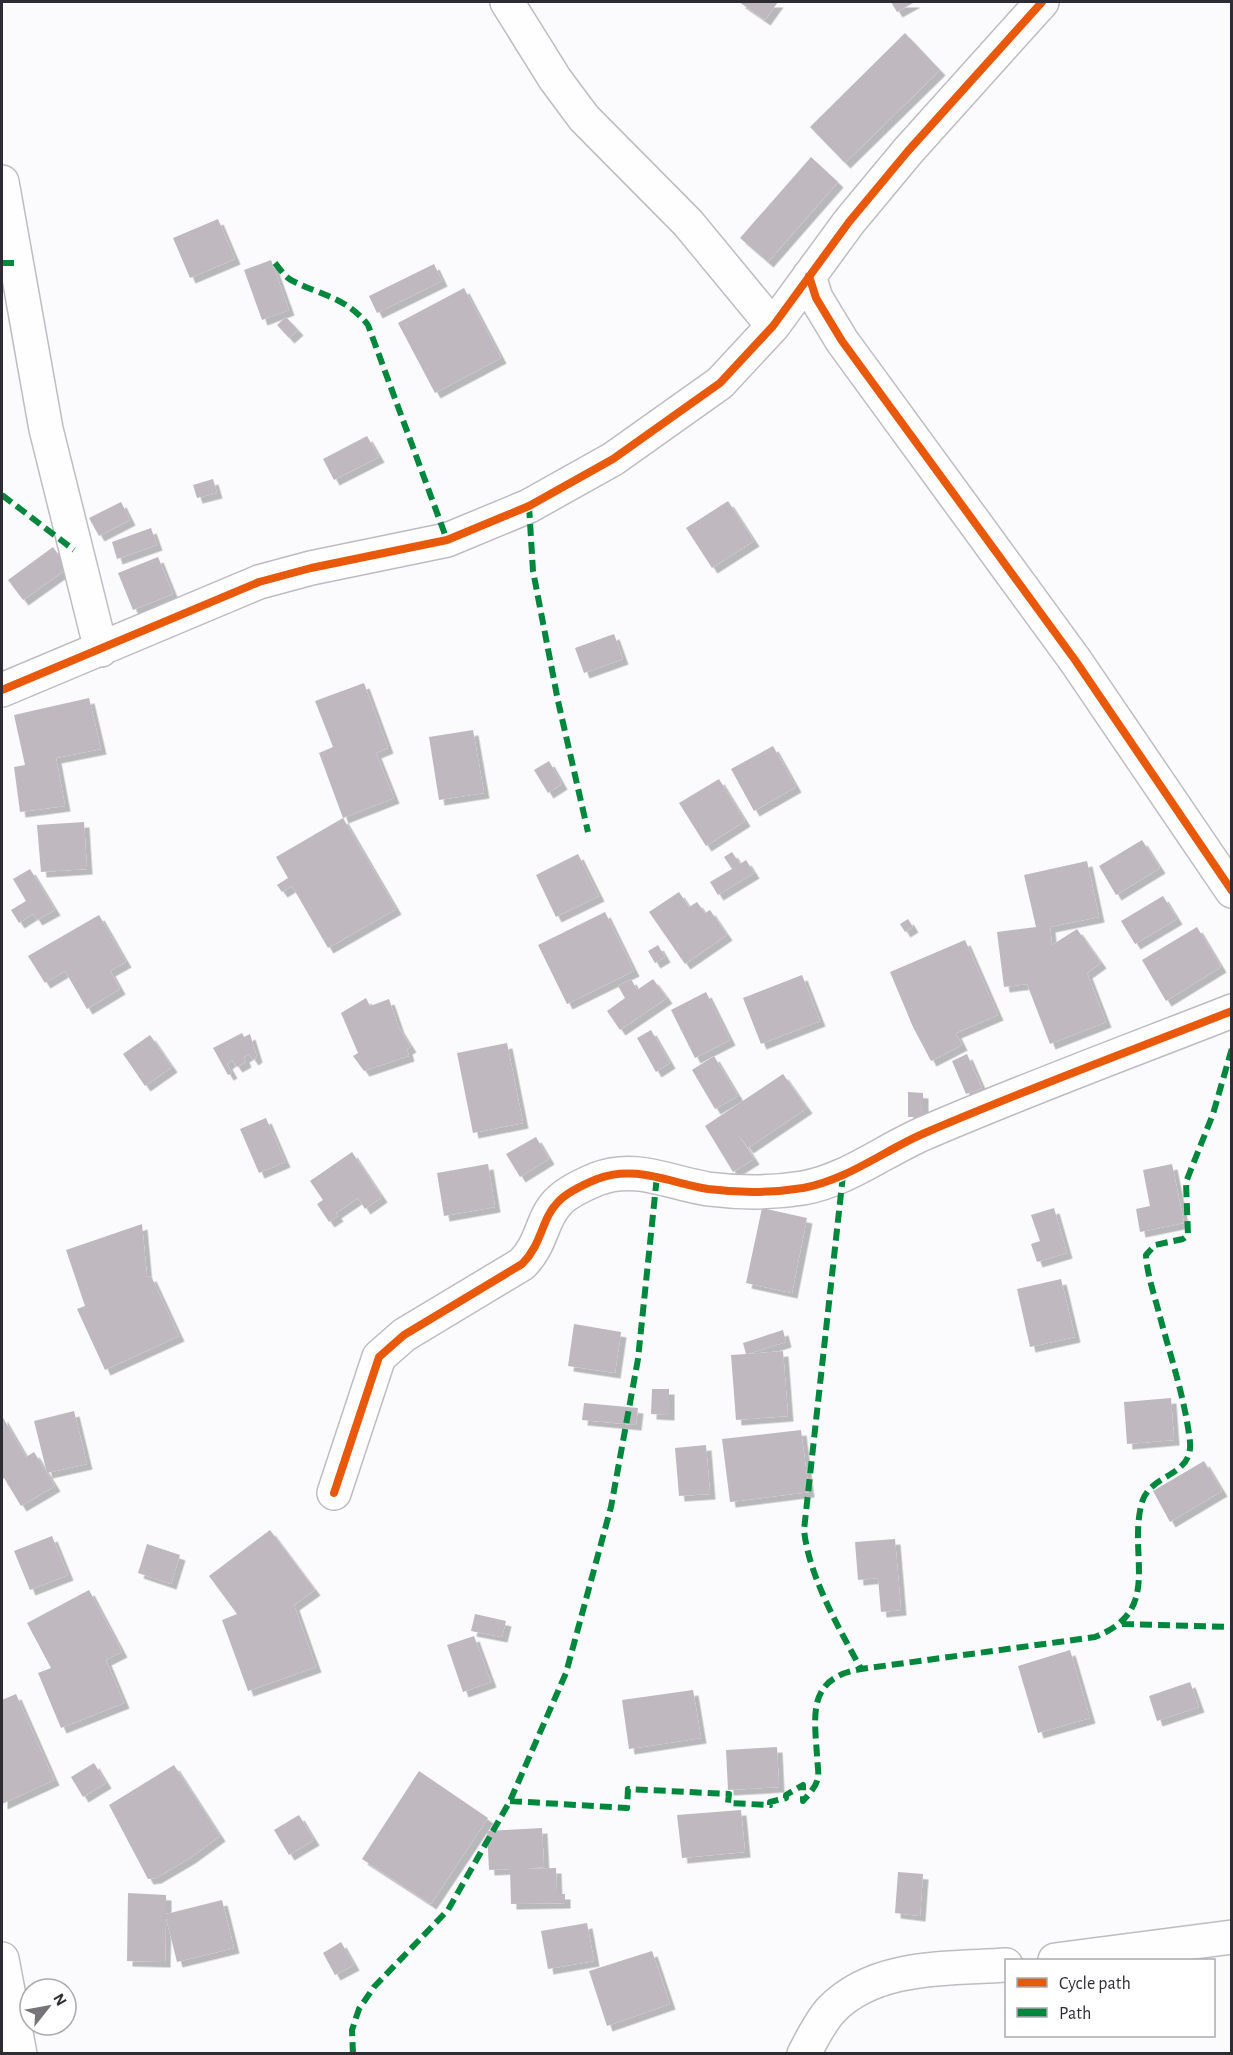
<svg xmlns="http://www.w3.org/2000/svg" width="1233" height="2055" viewBox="0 0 1233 2055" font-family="'Alegreya Sans',sans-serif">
<defs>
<filter id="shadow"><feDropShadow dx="5.5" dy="5.5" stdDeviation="0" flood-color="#0004"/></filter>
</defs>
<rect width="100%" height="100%" fill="#fbfafc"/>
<path fill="#bfb9bf" filter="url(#shadow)" d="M739 2H778L765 20Z
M891 2H915L897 12Z
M905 33 940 70 845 163 810 127Z
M811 157 838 182 768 262 740 238Z
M218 219 235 259 190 278 173 238Z
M271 260 289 310 262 320 244 270Z
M434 264 442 281 377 313 369 296Z
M464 288 501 358 435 393 398 323Z
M286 317 298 330 289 338 277 325Z
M367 436 379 457 334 480 323 459Z
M213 479 217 493 197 498 193 485Z
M728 501 754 541 712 568 686 528Z
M121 502 130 520 99 536 89 518Z
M151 528 157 545 117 559 112 542Z
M53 547 68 568 23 600 8 580Z
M158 557 173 594 133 610 118 573Z
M614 634 623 659 584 673 575 648Z
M364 683 388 748 376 753 394 798 343 818 319 753 333 747 315 701Z
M89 698 101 749 56 758 65 806 20 812 14 767 25 765 14 715Z
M473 730 484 793 439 800 429 737Z
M773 746 796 787 754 811 731 769Z
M549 761 562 784 548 793 534 770Z
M719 779 745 821 706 846 679 803Z
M343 818 396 909 328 948 292 886 282 892 277 885 288 878 276 857Z
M84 822 87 869 41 872 37 825Z
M1142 840 1160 868 1116 895 1099 866Z
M732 852 740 864 746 860 754 873 718 895 710 882 732 869 724 857Z
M578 854 599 896 556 917 536 875Z
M1087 861 1099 917 1050 927 1052 945 1077 929 1101 963 1087 973 1106 1022 1050 1044 1027 984 1004 987 997 932 1036 927 1024 875Z
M30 869 55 910 37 920 33 914 19 923 11 910 26 901 13 879Z
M679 892 689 907 697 902 705 913 710 910 727 935 685 964 649 912Z
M1163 896 1177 919 1135 944 1121 921Z
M605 912 634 971 567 1004 538 945Z
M99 915 126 962 110 971 120 989 87 1009 65 971 45 983 28 956Z
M908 919 913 927 905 932 900 924Z
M1197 927 1221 967 1166 1001 1142 960Z
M965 940 998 1015 956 1033 962 1045 931 1061 913 1027 890 972Z
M658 945 665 957 655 963 648 951Z
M802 975 820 1021 761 1044 743 998Z
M631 979 637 990 653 979 667 998 620 1030 607 1011 625 998 618 986Z
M706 992 730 1040 695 1058 671 1010Z
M366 998 370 1006 389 999 399 1028 411 1047 407 1049 409 1056 364 1071 353 1056 358 1053 341 1013Z
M651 1030 670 1063 656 1072 637 1038Z
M242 1033 244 1037 250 1034 257 1057 253 1060 249 1054 244 1057 246 1062 237 1067 232 1060 227 1064 232 1073 228 1075 213 1048Z
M150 1035 172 1067 145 1086 123 1054Z
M507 1043 523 1123 473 1133 457 1053Z
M967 1054 982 1088 966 1094 952 1061Z
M714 1056 738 1096 715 1109 692 1070Z
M783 1074 807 1108 748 1148 736 1131 754 1159 733 1172 705 1126Z
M908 1092 923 1093V1117H908Z
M266 1118 285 1162 259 1173 240 1129Z
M536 1137 549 1159 520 1177 506 1154Z
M352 1152 382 1197 365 1209 358 1198 336 1213 338 1216 329 1222 317 1204 323 1200 310 1181Z
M488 1164 495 1207 444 1216 437 1173Z
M1172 1164 1184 1223 1140 1232 1136 1209 1150 1206 1143 1170Z
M762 1208 807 1218 792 1293 746 1283Z
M1054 1208 1067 1253 1037 1262 1031 1244 1040 1241 1031 1215Z
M142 1224 147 1277 151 1276 179 1336 105 1370 77 1309 85 1306 66 1250Z
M1061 1279 1075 1337 1030 1347 1017 1289Z
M574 1324 621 1332 615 1373 568 1366Z
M783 1330 786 1342 748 1354 783 1351 788 1416 736 1420 731 1355 746 1354 743 1343Z
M652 1389H669V1415L651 1414Z
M1171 1398 1174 1440 1127 1444 1124 1402Z
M584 1403 638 1408 636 1425 582 1420Z
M74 1411 87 1464 47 1473 34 1421Z
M2 1416 26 1457 34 1452 55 1486 21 1506 4 1478 2 1480Z
M801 1430 809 1492 730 1502 722 1439Z
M706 1445 710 1494 679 1496 675 1448Z
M1204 1461 1222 1491 1170 1522 1153 1491Z
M270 1530 315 1590 294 1605 316 1667 248 1691 222 1620 237 1614 209 1576Z
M52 1536 68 1575 30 1590 14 1551Z
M895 1539 901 1610 881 1612 878 1578 858 1580 855 1542Z
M147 1544 180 1555 171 1584 138 1573Z
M89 1590 122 1652 106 1660 124 1703 61 1728 38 1673 51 1668 27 1623Z
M475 1614 506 1621 502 1637 471 1631Z
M474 1636 491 1682 463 1692 447 1645Z
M1070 1650 1090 1718 1038 1733 1018 1666Z
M1190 1682 1199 1707 1157 1721 1149 1696Z
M693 1690 701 1738 629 1749 622 1700Z
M16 1694 54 1780 2 1804V1700Z
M777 1747 779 1787 728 1790 726 1750Z
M94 1763 106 1783 83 1797 71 1777Z
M174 1765 220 1836 190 1858 156 1878 148 1879 109 1805Z
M419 1771 488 1818 431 1904 362 1859Z
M741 1810 745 1852 682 1858 677 1815Z
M299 1815 314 1840 289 1855 274 1830Z
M542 1828 544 1867 524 1869 556 1868 557 1894H565V1903L511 1904 510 1869 489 1870 487 1831Z
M898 1872 923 1874 920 1916 895 1913Z
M128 1893 166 1895V1914L222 1900 234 1948 177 1962 166 1918 165 1962 127 1961Z
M587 1923 594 1961 548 1969 541 1931Z
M341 1942 354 1965 335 1975 323 1953Z
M652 1951 670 2004 607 2026 589 1971Z"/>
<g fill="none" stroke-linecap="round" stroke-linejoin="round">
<g stroke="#bebcc1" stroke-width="36">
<path id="minor" d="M507 2 555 79 584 118 688 223 773 326
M2 182 46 429 101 650
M809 276 816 298 842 341 1075 660 1232 891
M2 690 259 582 311 568 447 540 529 506 613 459 720 383 773 326 849 222 908 151 1042 2
M334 1493 379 1357 404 1335 522 1264C543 1243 541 1219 558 1202 567 1192 585 1184 597 1179 635 1164 670 1183 708 1189 740 1193 772 1193 803 1188 848 1180 886 1149 927 1132 1027 1089 1130 1051 1232 1011
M2 1959 20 2054
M1055 1960 1232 1937
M804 2054C812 2039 820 2022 831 2010 875 1964 949 1969 1006 1965"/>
</g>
<use href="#minor" stroke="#fefeff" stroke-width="33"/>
<path stroke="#00873e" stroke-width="6" stroke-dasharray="12 6" stroke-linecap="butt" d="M2 263H16
M275 263C280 269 285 277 291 280 321 296 345 296 368 325L447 540
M2 495 74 550
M529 506 533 571 558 701 588 832
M843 1175 804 1530C809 1577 839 1628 861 1669
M1122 1624 1232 1627
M510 1801 627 1808 628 1789 729 1794 728 1803 770 1805V1802L786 1798V1795L803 1785V1801C809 1794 816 1787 818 1778 819 1771 817 1762 817 1755 814 1713 808 1678 861 1669L1095 1637C1164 1610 1127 1556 1142 1502 1151 1473 1193 1477 1190 1442 1185 1398 1170 1355 1159 1313 1154 1294 1147 1274 1146 1255L1155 1245 1183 1239 1188 1235 1186 1182 1213 1114 1232 1048
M353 2054 352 2030 359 2009 374 1987 448 1910 510 1801 566 1673 611 1507 638 1359 657 1176"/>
<g stroke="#fff" stroke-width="11">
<path id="cycleway" d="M809 276 816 298 842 341 1075 660 1232 891
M2 690 259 582 311 568 447 540 529 506 613 459 720 383 773 326 849 222 908 151 1042 2
M334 1493 379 1357 404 1335 522 1264C543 1243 541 1219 558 1202 567 1192 585 1184 597 1179 635 1164 670 1183 708 1189 740 1193 772 1193 803 1188 848 1180 886 1149 927 1132 1027 1089 1130 1051 1232 1011"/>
</g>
<use href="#cycleway" stroke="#e8590c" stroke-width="8"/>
</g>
<rect width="1233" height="2055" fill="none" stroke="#2e2c33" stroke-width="6"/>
<rect x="1005" y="1959" width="210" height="78" fill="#ffffff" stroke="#ababad" stroke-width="1.5"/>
<rect x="1017" y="1978" width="30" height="9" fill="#e8590c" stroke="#ababad" stroke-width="1.5"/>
<text x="1059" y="1989" font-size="18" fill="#2e2c33">Cycle path</text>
<rect x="1017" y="2008" width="30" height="9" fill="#00873e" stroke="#ababad" stroke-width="1.5"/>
<text x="1059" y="2019" font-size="18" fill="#2e2c33">Path</text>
<g transform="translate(48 2007) rotate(59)"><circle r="28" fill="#ffffff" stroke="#ababad" stroke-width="1.5"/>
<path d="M0-4.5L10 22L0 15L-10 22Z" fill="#767479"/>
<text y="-9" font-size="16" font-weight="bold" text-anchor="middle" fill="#2e2c33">N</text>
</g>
</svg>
